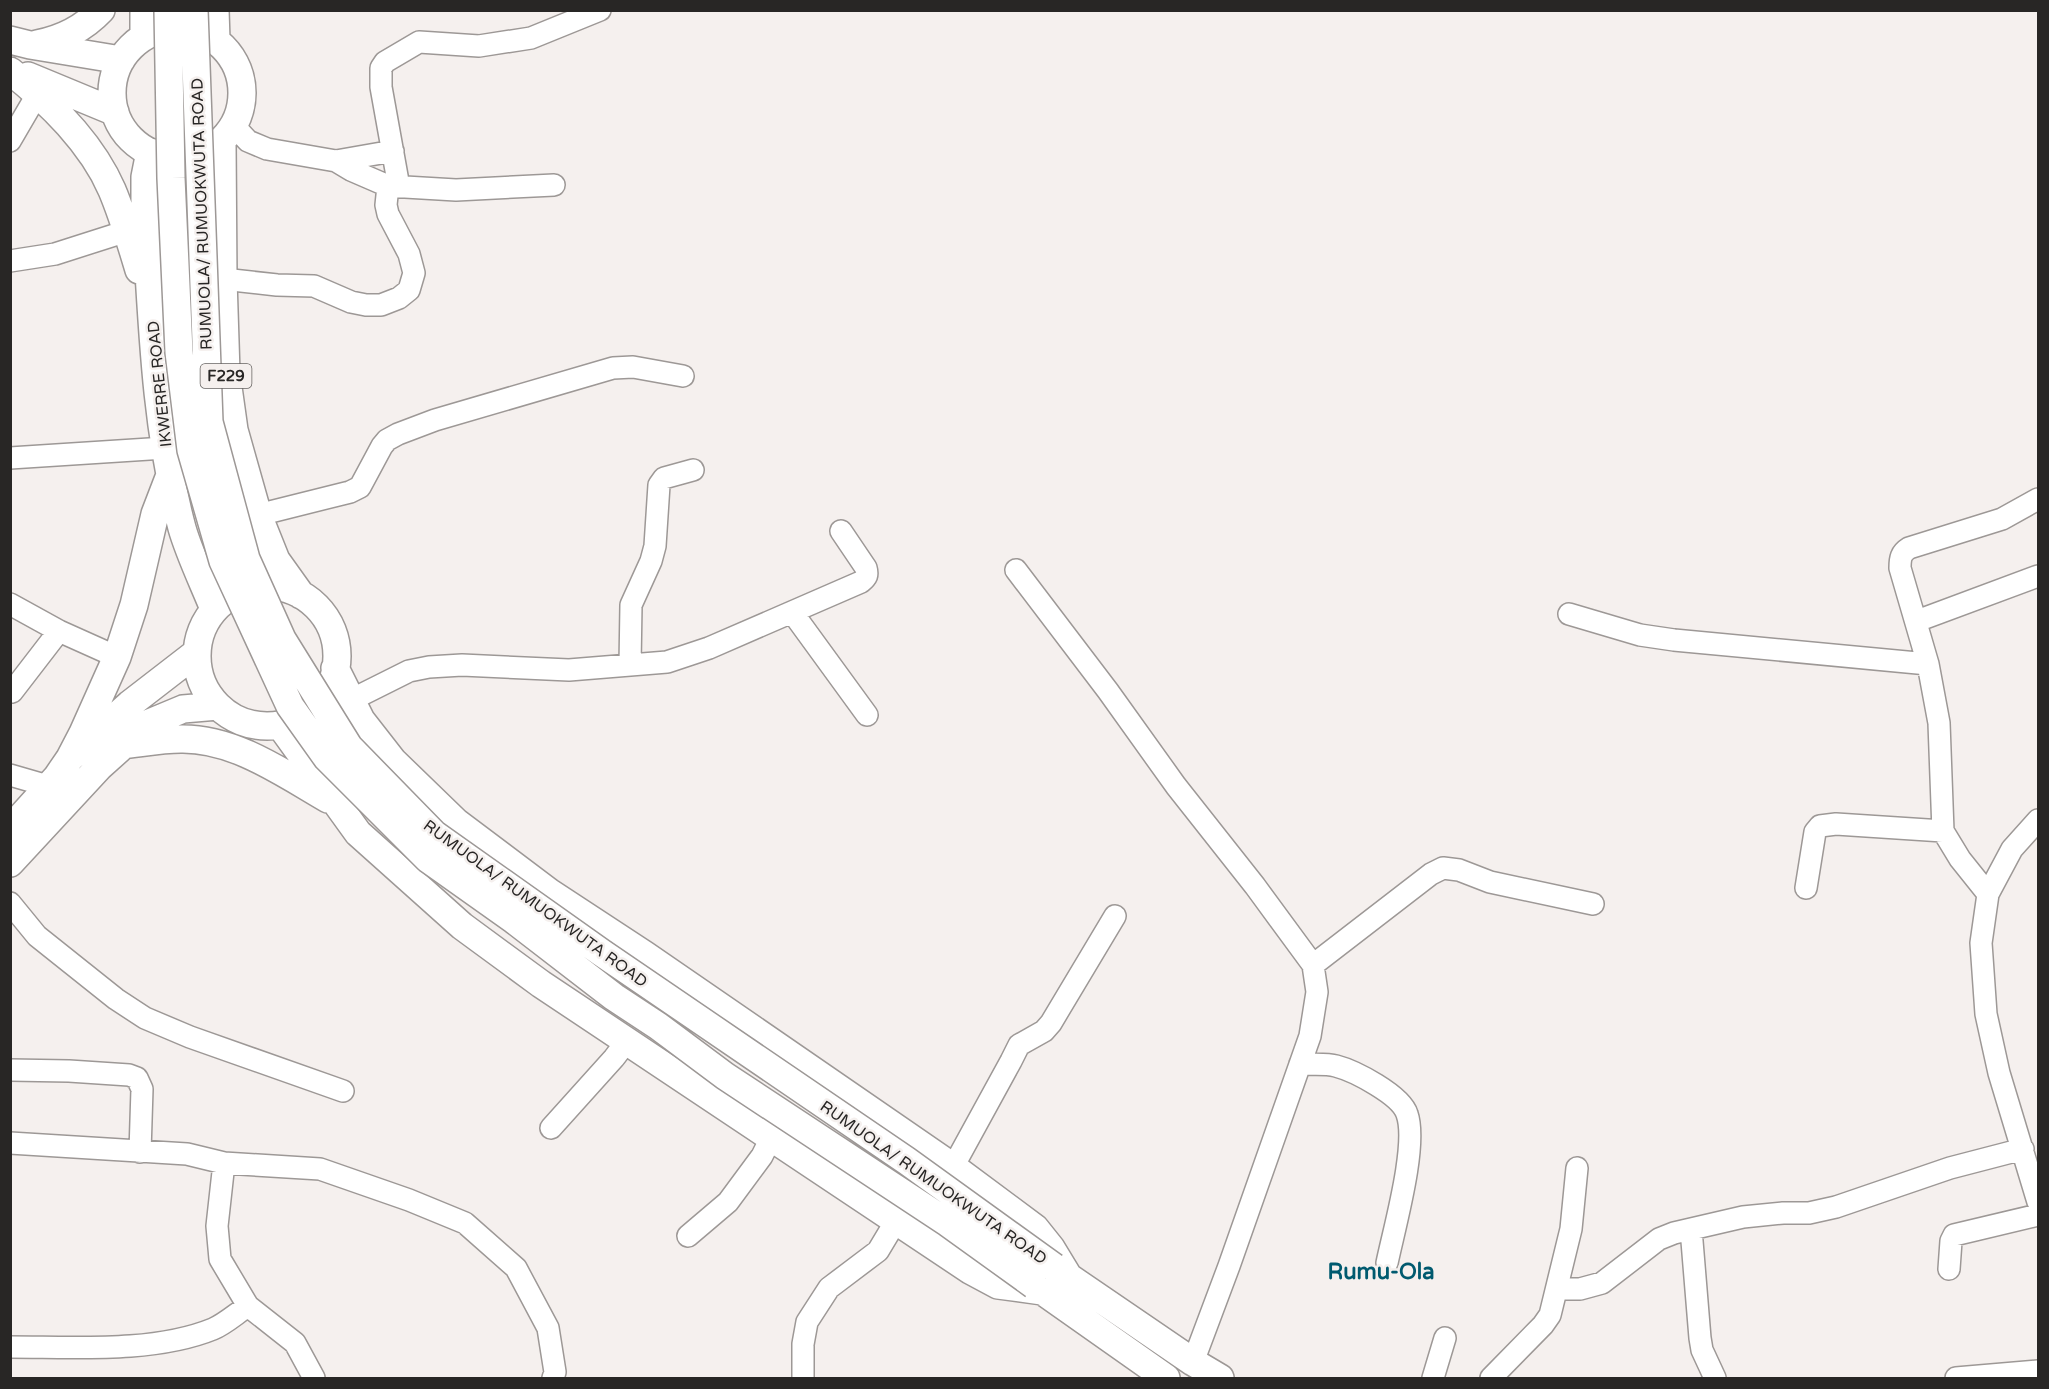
<svg xmlns="http://www.w3.org/2000/svg" width="2049" height="1389" viewBox="0 0 2049 1389" font-family="'Varela Round',sans-serif">
<rect width="100%" height="100%" fill="#f5f0ee"/>
<g fill="none" stroke-linecap="round" stroke-linejoin="round">
<g stroke="#9d9896" stroke-width="24">
<path id="minor" d="M234 126 248 141 267 149 336 161 351 170 388 186 456 190 554 185
M10 141 38 93
M336 161 393 151
M399 187 381 87V68L385 62 419 42 479 46 531 38 600 10
M10 261 55 254 127 231
M223 279 277 285 314 286 351 302 366 305H381L399 298 409 290 414 273 409 254 388 214 386 205 388 186
M10 458 165 448
M258 515 350 492 360 487 382 446 387 440 398 434 435 420 613 368 633 367 683 376
M1016 570 1108 691 1176 786 1255 886 1313 965 1317 992 1310 1036 1229 1266 1193 1362
M10 604 59 631 117 657
M792 612 867 715
M1569 614 1640 635 1674 640 1928 664
M1917 621 2038 576
M630 665 631 605 651 561 655 546 659 485 664 478 693 470
M12 692 59 631
M351 700 409 671 429 667 462 665 569 670 667 662 709 648 861 582C867 577 868 575 866 568L841 531
M10 775 48 786
M2038 820 2012 849 1988 894 1981 943 1986 1014 1999 1073 2038 1202
M1806 888 1815 832 1820 826 1836 824 1943 831
M1988 894 1960 859 1943 831 1939 723 1928 664 1900 568C1900 558 1901 553 1909 548L2002 519 2038 499
M10 903 37 936 116 999 145 1018 190 1037 343 1091
M1313 965 1431 874 1443 868 1459 870 1490 882 1593 904
M1300 1064C1311 1065 1325 1063 1336 1066 1355 1071 1401 1095 1407 1114 1418 1145 1394 1229 1387 1263
M10 1070 69 1071 129 1075 137 1078 142 1089 140 1152
M551 1128 614 1058 627 1041
M10 1143 187 1154 224 1163 320 1169 409 1200 465 1223 516 1268 548 1328 555 1372 553 1378
M224 1163 217 1226 220 1259 248 1306 295 1343 314 1378
M953 1167 1011 1061 1019 1045 1044 1031 1051 1023 1115 916
M1691 1229 1700 1338 1702 1350 1715 1378
M688 1236 728 1202 762 1156 771 1138
M1949 1269 1951 1241 1954 1235 2038 1215
M1558 1289H1580L1602 1283 1659 1239 1674 1233 1743 1217 1783 1213H1809L1836 1207 1950 1168 2023 1149
M10 1347C74 1347 154 1353 213 1329 225 1324 237 1313 248 1306
M803 1378V1344L807 1322 829 1288 878 1251 896 1221
M1433 1378 1445 1338
M1491 1378 1543 1325 1550 1315 1571 1229 1577 1168
M1956 1378 2038 1371"/>
</g>
<g stroke="#9d9896" stroke-width="30">
<path id="major" d="M144 10V37
M215 10 216 40
M112 93a65 65 0 1 1 130 0a65 65 0 1 1-130 0Z
M10 40 30 45 121 60
M37 44C63 39 83 29 101 10
M10 71C50 102 92 144 112 190 123 216 131 243 139 270
M28 76 115 112
M222 142 223 279 226 373 234 430 258 515 276 560 301 595
M150 152 145 177V205C152 314 154 423 182 528 189 553 204 584 214 609
M197 656a70 70 0 1 1 140 0a70 70 0 1 1-140 0Z
M335 668 361 720 393 761 456 822 549 892 645 955 953 1167 1035 1228 1051 1248 1068 1276
M280 725 358 833 462 926 541 984 970 1270 998 1285 1042 1291
M121 745C141 743 161 739 181 739 234 738 283 773 328 799
M70 758 83 733 117 657 134 605 155 514 170 475
M10 829 57 777 70 758 130 704 196 653
M10 863 99 767 147 724 183 709 218 706
M1054 1267 1193 1362 1220 1378
M1034 1285 1166 1378"/>
</g>
<use href="#minor" stroke="#fff" stroke-width="21"/>
<use href="#major" stroke="#fff" stroke-width="27"/>
<g stroke="#9d9896" stroke-width="30" stroke-linecap="butt">
<path id="major-bridge" d="M168 10 171 178 179 352 191 450 223 561 290 706 327 758 428 859 514 920 614 997 658 1026 725 1076 948 1223 1034 1285
M194 10 209 422 246 559 282 639 349 747 434 834 602 953 907 1161 1054 1267"/>
</g>
<use href="#major-bridge" stroke="#fff" stroke-width="27"/>
</g>
<g text-anchor="middle" stroke-width="5" stroke-linejoin="round" paint-order="stroke">
<rect fill="#f5f0ee" stroke="#666361" stroke-width="1.5" x="200.5" y="364" width="51" height="24" rx="4.5"/>
<g font-size="15" font-weight="bold" fill="#282625">
<text x="226" y="381">F229</text>
</g>
<g font-size="16" fill="#282625" stroke="#f5f0ee">
<text transform="translate(201 214) rotate(-92)" y="6">RUMUOLA/ RUMUOKWUTA ROAD</text>
<text transform="translate(159 384) rotate(-96)" y="6">IKWERRE ROAD</text>
<text transform="translate(536 903) rotate(36)" y="6">RUMUOLA/ RUMUOKWUTA ROAD</text>
<text transform="translate(934 1182) rotate(35)" y="6">RUMUOLA/ RUMUOKWUTA ROAD</text>
</g>
<g font-size="22" font-weight="bold" fill="#005a6f" stroke="#f5f0ee">
<text x="1381" y="1279">Rumu-Ola</text>
</g>
</g>
<rect width="2049" height="1389" fill="none" stroke="#282625" stroke-width="24"/>
</svg>
